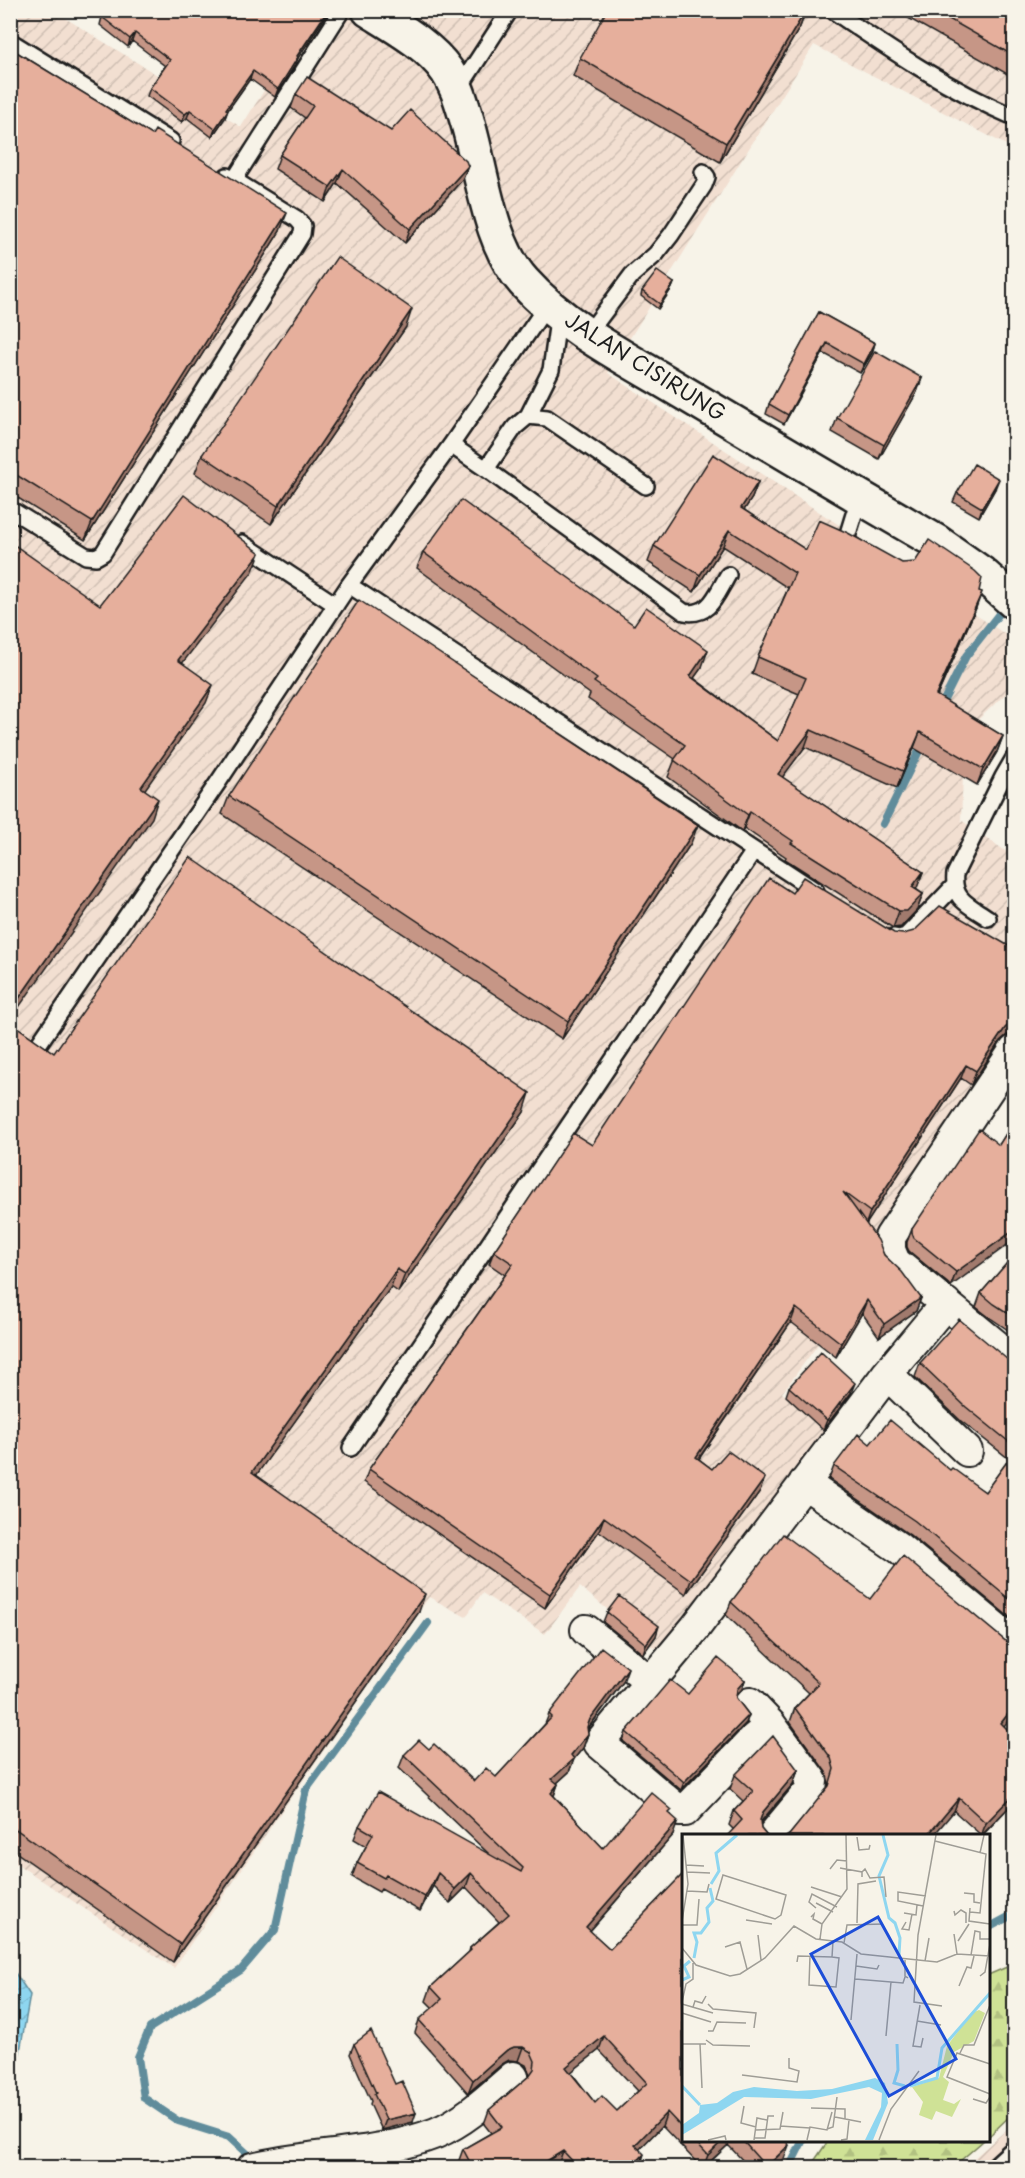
<svg xmlns="http://www.w3.org/2000/svg" width="1025" height="2178" viewBox="0 0 1025 2178" font-family="'Playpen Sans',sans-serif">
<defs>
<pattern id="industrial-furrows" width="10" height="10" patternUnits="userSpaceOnUse" patternTransform="scale(1.5)"><rect width="10" height="10" fill="#f2dfd1"/><path d="M-1 1l2-2M0 10L10 0M9 11l2-2" fill="none" stroke="#cfbfb3"/></pattern>
<pattern id="forest-firs" width="22" height="20" patternUnits="userSpaceOnUse" patternTransform="scale(1.5)"><rect width="22" height="20" fill="#cfe296"/><path d="M5 1l3.5 6h-7zM16 11l3.5 6h-7z" fill="#b1c181"/></pattern>
<pattern id="water-waves" width="16" height="10" patternUnits="userSpaceOnUse" patternTransform="scale(1.5)"><rect width="16" height="10" fill="#8ed6f0"/><path d="M0 5q4-4 8 0t8 0" fill="none" stroke="#7ab7cd"/></pattern>
</defs>
<rect width="100%" height="100%" fill="#f7f3e8"/>
<filter id="ink" filterUnits="userSpaceOnUse"><feTurbulence type="fractalNoise" baseFrequency=".0167" numOctaves="2"/><feDisplacementMap in="SourceGraphic" scale="12" xChannelSelector="R" yChannelSelector="G"/><feConvolveMatrix kernelMatrix="1 2 1 2 8 2 1 2 1" color-interpolation-filters="sRGB"/></filter>
<g filter="url(#ink)">
<path fill="url(#industrial-furrows)" d="M10 11H54L241 127 314 11H1014V149L814 45 608 373 1014 640V686L965 732 961 820 1014 857V1080L782 1393 828 1430 657 1650 580 1587 545 1634 482 1593 466 1617 429 1597 174 1968 11 1860Z
M1014 2123V2167H964Z"/>
<path fill="url(#forest-firs)" stroke="#767f59" stroke-width="1.5" d="M1014 1964V2112L988 2137V1975Z
M828 2141V2140L983 2141 953 2167H810Z"/>
<path fill="url(#water-waves)" stroke="#608c9b" stroke-width="1.5" d="M11 1967 30 1995 11 2102Z"/>
<g fill="none" stroke-linecap="round" stroke-linejoin="round">
<path stroke="#608c9b" stroke-width="8" d="M939 710 966 656 1006 605
M883 824 923 743
M988 1928 1014 1914
M255 2161 229 2137 178 2121 144 2098 138 2057 150 2028 241 1970 275 1930 306 1790 428 1623
M789 2168 803 2140"/>
<g stroke="#1c1c1c" stroke-width="20">
<path id="service" d="M832 10C890 50 950 90 1014 117
M10 41 171 141
M458 90 510 10
M227 176 234 180 342 10
M587 335 632 275 656 254 671 235 704 185 707 177 703 172
M528 416 551 370 559 313
M451 445 486 469 684 612C710 617 716 595 728 575
M486 469 515 427 528 416 547 418 646 486
M10 509 86 556 96 557 103 553 302 234 303 226 297 219 234 180
M242 543 336 605
M856 548 850 544 847 537 859 498
M349 585 816 891
M988 918C969 905 952 900 955 874L1003 777 1014 758
M893 937 899 938 906 936 954 886
M40 1042 219 781 349 585 451 445 548 304
M351 1448 754 851
M992 2168 1014 2148"/>
</g>
<g stroke="#1c1c1c" stroke-width="34">
<path id="minor" d="M1014 1051 890 1237V1250L895 1262 1014 1360
M887 1374 967 1451
M804 1483 899 1548 1014 1643
M586 1630 649 1681
M750 1703 771 1725 812 1781 811 1789 772 1836
M771 1725 755 1738 685 1811H679L599 1743 695 1628 887 1374 946 1303
M252 2168C313 2153 377 2156 436 2133 465 2121 490 2097 513 2077"/>
</g>
<g stroke="#1c1c1c" stroke-width="38">
<path id="secondary" d="M369 10C396 27 429 45 447 71 457 86 461 101 466 117 482 168 488 243 524 282 566 329 630 360 684 393 768 443 852 493 937 542L981 573 1014 602"/>
</g>
<use href="#service" stroke="#f7f3e8" stroke-width="15"/>
<use href="#minor" stroke="#f7f3e8" stroke-width="30"/>
<use href="#secondary" stroke="#f7f3e8" stroke-width="33"/>
</g>
<path fill="#c69686" stroke="#1c1c1c" stroke-width="1.5" fill-rule="evenodd" d="M806 10 800 27 720 162 573 76 580 58Z
M894 10H1014V64L1009 75Z
M102 17 298 58 295 65 275 97 250 79 228 110 225 118 212 137 187 118 182 122 147 96 150 88 165 66 132 41 128 47 100 25Z
M10 48 152 135 280 231 85 540 10 493Z
M296 94 391 131 468 166 462 180 405 243 337 183 325 202 275 169 280 155 305 118 291 108Z
M674 283 672 288 658 309 641 296 642 291Z
M819 312 875 343 872 353 860 373 823 353 784 424 766 414 769 404Z
M406 327 271 524 195 473 202 455Z
M922 378 917 392 879 459 832 432 837 418Z
M758 482 752 498 744 510 806 550 902 563 979 591 976 608 937 696 1003 736 997 752 977 785 914 748 897 788 805 747 782 777 923 872 916 889 923 894 917 910 901 927 893 928 785 859 786 857 744 828 742 831 668 777 675 759 588 699 590 694 417 568 423 552 634 625 702 667 694 678 778 741 799 694 752 674 758 657 788 588 723 546 694 592 648 562 654 546Z
M995 489 979 517 953 502 957 493Z
M229 796 691 843 562 1039 222 814Z
M10 1022 54 1053 524 1112 398 1292 391 1287 256 1475 419 1612 173 1962 10 1848Z
M1007 1035 1000 1041 971 1085 961 1078 866 1224 884 1255 921 1298 916 1311 879 1337 862 1313 836 1357 791 1322 699 1459 712 1469 760 1491 686 1594 599 1531 545 1608 364 1482 369 1469 505 1275 489 1264 494 1251 592 1145Z
M1014 1121 951 1286 909 1251 907 1247V1242L912 1229 999 1145Z
M1014 1255V1334L989 1317 976 1307 981 1293Z
M920 1363 1014 1365V1621L910 1535 829 1479 834 1466 870 1444 950 1470 985 1492 1009 1459 961 1421 915 1377Z
M789 1387 851 1393 823 1430 786 1396Z
M870 1599 1008 1643 1004 1726 1014 1736V1813L1009 1807 982 1836 954 1811 790 1834 828 1788 829 1783 826 1772 790 1722 795 1708 809 1693 726 1615 731 1602Z
M607 1612 656 1636 643 1654 603 1622Z
M745 1680 742 1689 736 1694V1698L749 1715 746 1723 681 1790 623 1741 626 1732 688 1694Z
M623 1682 587 1730 588 1734 583 1748 574 1759 569 1772 557 1783 558 1784 554 1796 603 1848 671 1815 673 1835 590 1931 610 1949 683 1874V2140H785L784 2159 775 2168H750L728 2145 704 2168H702L662 2126 639 2149 640 2168H561L558 2165 554 2168H460L458 2163 463 2149 491 2133 484 2124 489 2110 529 2076 530 2074 526 2065 518 2061 509 2060 502 2064 468 2093 415 2033 419 2020 433 2008 426 2001 431 1987 469 1952 470 1948 499 1922 466 1887 450 1903 433 1886 420 1911 381 1889 379 1892 352 1877 357 1863 366 1846 354 1839 359 1826 490 1855 399 1768 404 1755 429 1749 474 1781 496 1777 545 1724 549 1714ZM599 2050 638 2091 617 2111 595 2103 571 2072Z
M798 1770 793 1784 760 1823 761 1829 766 1835 733 1829 729 1825 734 1811 743 1801 730 1789 735 1775Z
M354 2044 413 2122 382 2130 370 2104 371 2101 350 2054Z"/>
<path fill="#a17a6d" stroke="#1c1c1c" stroke-width="1.5" d="M328 10H330L298 58 295 65 275 97 278 89 297 56Z
M806 10 800 27 720 162 726 143Z
M135 33 132 41 128 47 130 39Z
M1014 59V64L1009 75Z
M253 71 250 79 223 117 226 109Z
M190 110 187 118 182 122 185 114Z
M228 110 225 118 212 137 215 129Z
M468 166 462 180 405 243 410 229Z
M343 169 337 183 325 202 330 187Z
M287 213 280 231 85 540 92 522Z
M674 283 672 288 658 309 660 304Z
M412 309 406 327 271 524 278 506Z
M827 343 823 353 784 424 788 415Z
M875 343 872 353 860 373 864 364Z
M922 378 917 392 879 459 884 445Z
M999 479 995 489 979 517 982 508Z
M758 482 752 498 735 524 741 508Z
M729 530 723 546 694 592 700 575Z
M260 553 253 571 171 678 178 660Z
M982 592 976 608 930 712 936 695Z
M708 650 702 667 684 692 690 676Z
M213 685 206 703 134 805 141 787Z
M811 730 805 747 772 791 778 774Z
M920 732 914 748 897 788 903 771Z
M1003 736 997 752 977 785 983 769Z
M158 799 152 818 10 1020V1011Z
M750 812 744 828 742 831 748 815Z
M698 825 691 843 562 1039 568 1021Z
M923 872 917 888 906 904 912 887Z
M923 894 917 910 901 927 893 928 899 911Z
M1014 1021V1034L1007 1035 1000 1041 971 1085 976 1071 1005 1028 1012 1022Z
M966 1065 961 1078 865 1226 870 1212Z
M530 1093 524 1112 398 1292 405 1274Z
M1014 1230V1240L951 1286 956 1272Z
M397 1269 391 1287 245 1491 252 1472Z
M921 1298 916 1311 879 1337 884 1324Z
M867 1300 862 1313 836 1357 841 1343Z
M796 1308 791 1322 691 1470 696 1457Z
M855 1383 851 1393 823 1430 827 1420Z
M765 1478 760 1491 686 1594 691 1580Z
M604 1517 599 1531 545 1608 550 1594Z
M425 1594 419 1612 173 1962 180 1944Z
M659 1626 656 1636 643 1654 646 1644Z
M628 1668 623 1682 585 1732 582 1741 590 1719Z
M745 1680 742 1689 734 1698 737 1689Z
M1014 1706V1713L996 1737 1001 1723Z
M749 1715 746 1723 681 1790 684 1782Z
M588 1734 583 1748 574 1759 569 1772 547 1792 552 1779Z
M798 1770 793 1784 758 1825 763 1812Z
M558 1784 553 1798 551 1793Z
M1014 1794 1009 1807 981 1836 986 1823Z
M959 1798 954 1811 933 1836H927Z
M678 1821 673 1835 581 1941 586 1927Z
M438 1873 433 1886 420 1911 425 1897Z
M471 1873 466 1887 450 1903 455 1889Z
M604 2036 599 2050 561 2080 566 2067Z
M514 2047H523L518 2061 509 2060 502 2064 468 2093 473 2080 507 2050Z
M667 2112 662 2126 630 2159 635 2145Z
M416 2113 413 2122 382 2130 386 2120Z
M723 2140H730L728 2145 703 2168 708 2155Z
M789 2145 784 2159 775 2168H766Z
M563 2151 558 2165 554 2168H535Z
M644 2154 640 2168H631Z
M588 2159 585 2168H579Z
M511 2162 509 2168H501Z"/>
<path fill="#e6af9c" stroke="#1c1c1c" stroke-width="1.5" fill-rule="evenodd" d="M108 10H328L297 56 298 57 278 89 253 71 226 109 228 110 215 129 190 110 185 114 150 88 170 60 135 33 130 39 102 17Z
M607 10H806L726 143 580 58Z
M933 10H1014V56Z
M10 48 152 135 155 130 287 213 92 522 10 471Z
M307 77 391 131 410 110 466 161 468 166 410 229 343 169 330 187 280 155 313 106 296 94Z
M337 257 412 309 278 506 202 455Z
M657 271 674 283 660 304 642 291Z
M819 312 875 343 864 364 827 343 788 415 769 404Z
M875 351 922 378 884 445 837 418Z
M713 454 758 482 741 508 806 550 819 520 848 533 902 563 915 562 929 540 975 571 982 578 979 591 982 592 936 695 1003 736 983 769 920 732 903 771 811 730 778 774 923 872 912 887 923 894 907 911H899L791 843 793 841 750 812 748 815 674 760 685 745 594 682 597 679 423 552 461 500 634 625 646 607 708 650 690 676 778 741 806 678 758 657 795 573 729 530 700 575 654 546Z
M974 464 999 479 982 508 957 493Z
M184 495 260 553 178 660 213 685 141 787 158 799 10 1011V542L100 605Z
M359 600 698 825 568 1021 229 796Z
M190 857 530 1093 405 1274 397 1269 252 1472 425 1594 180 1944 10 1825V1022L54 1053Z
M803 877 894 933 903 934 914 931 940 906 1014 949V1021L1012 1022 1005 1028 976 1071 966 1065 870 1212 843 1192 878 1240 884 1255 902 1272 921 1298 884 1324 867 1300 841 1343 796 1308 696 1457 712 1469 728 1451 765 1478 691 1580 604 1517 550 1594 369 1469 513 1264 494 1251 573 1133 592 1145 769 878 792 893Z
M1014 1121V1230L956 1272 914 1238 912 1233V1229L979 1129 999 1145Z
M1014 1255V1317L994 1304 981 1293Z
M959 1319 1014 1365V1446L966 1407 920 1363Z
M821 1352 855 1383 827 1420 789 1387Z
M890 1420 950 1470 952 1468 985 1492 1014 1452V1603L915 1521 834 1466 858 1434 870 1444Z
M783 1534 870 1599 903 1556 1008 1643 1014 1646V1706L1001 1723 1014 1736V1795V1794L986 1823 959 1798 927 1836H787L790 1834 829 1786 834 1769 831 1758 795 1708 819 1683 731 1602Z
M619 1596 659 1626 646 1644 607 1612Z
M601 1647 628 1668 590 1719 587 1727 588 1734 571 1755 574 1759 552 1779 558 1784 551 1793 603 1848 651 1792 672 1810 669 1813 678 1821 586 1927 610 1949 683 1874V2129L667 2112 635 2145 644 2154 631 2168H597L588 2159 579 2168 563 2151 535 2168H514L511 2162 501 2168H473L463 2149 502 2127 489 2110 529 2076 534 2069 535 2061 531 2052 523 2047H514L507 2050 473 2080 419 2020 442 1999 431 1987 471 1950 470 1948 509 1914 471 1873 455 1889 438 1873 425 1897 386 1875 384 1878 357 1863 373 1834 359 1826 378 1792 521 1872 523 1868 404 1755 419 1740 429 1749 434 1744 474 1781 486 1768 496 1777 552 1717 549 1714ZM604 2036 647 2083 617 2111 602 2096 595 2103 566 2067Z
M718 1658 745 1680 737 1689 736 1698 749 1715 684 1782 626 1732 670 1680 688 1694Z
M773 1736 798 1770 763 1812 760 1820 761 1829 766 1835 767 1836H727L742 1820 734 1811 753 1791 735 1775Z
M371 2031 395 2084 402 2081 416 2113 386 2120 374 2094 376 2093 354 2044Z
M694 2140H723L708 2155Z
M742 2140H785L789 2145 766 2167Z
M1014 2155V2168H1000Z"/>
</g>
<g text-anchor="middle" stroke-width="4.5" stroke-linejoin="round" paint-order="stroke">
<g font-size="21" fill="#1c1c1c" stroke="#f7f3e8">
<text transform="translate(645 367) rotate(32)" y="7">JALAN CISIRUNG</text>
</g>
</g>
<g transform="translate(682 1834)">
<rect width="308" height="308" fill="#f7f3e8"/>
<path d="M297 176 303 179 292 207 272 218 261 243 267 248 261 266 272 270 279 265 270 283 254 277 250 286 237 281 241 268 230 253 257 244 265 212 290 179Z" fill="#cfe296"/>
<path d="M193 244 203 249 206 269 191 306H183L199 273 200 259 187 253 129 265 62 263 0 301V291L17 279 18 271 35 269 51 258 72 253 115 257 150 255Z" fill="#8ed6f0"/>
<path fill="none" stroke="#8ed6f0" stroke-width="3" d="M201 1 206 21 197 42 207 84 213 89 218 104 217 121M29 50 37 37 34 19 55 1M12 124 15 108 12 99H19L27 88 25 74 31 67 28 54M0 146 7 143 2 132 8 127M215 210 216 236 212 249 223 252M0 252 18 271M228 252 255 244 260 214 308 159"/>
<path fill="none" stroke="#9f9d96" stroke-width="1.5" d="M254 1 236 101 232 168 260 172M175 3 177 16 187 15 188 11M253 7 304 20 298 79 288 78M298 19 302 1M4 31 22 32M158 34 180 38V43M148 35 155 26 165 27M5 38 28 39M180 38 183 35 188 44 202 43 204 63M41 41 104 61 99 81 93 85 34 65ZM129 53 160 63M5 57 25 58 27 50M282 59 292 60V68L298 69M134 69 151 78M241 72 216 67V58L244 62M134 74 127 68 130 60 155 73M288 74 287 87 308 90M272 77 273 81 279 76 284 79V89M222 79 234 81 235 71M129 83 132 80 131 85 140 90M64 86 90 90M0 87 6 50 1 1M224 88 220 95 227 96 230 80M175 89 176 50 194 47M0 91H15L17 65M272 100 275 120M76 101 79 126M138 105 140 90 165 55 164 1M276 107 287 90M162 109 165 91 201 90M43 113 58 108 65 135M0 114 14 131 48 142 58 140 83 124 112 92 134 105 160 108 179 120 255 128 275 120 308 122M289 121 293 97 298 98V105H308M128 122 127 151 154 153 157 124 150 123M223 124V142L226 144M243 127 247 104M115 128 116 122 150 123 151 107M174 132 195 135 197 131M298 142 303 138 308 110M173 145 221 149 223 143M277 152 285 133 289 134 292 122M0 168 4 150 11 145V129M0 170 31 179M26 170 31 175 74 179 72 194M238 171 231 212 239 213 241 204M11 173 13 167 20 169 24 162M0 179 29 188M169 186 175 120M235 187 259 191M26 197H31L35 188 64 189M204 202 209 148M24 206 31 211 68 212M0 210H24M18 210 20 254M278 219 282 211H292L308 171M308 230 275 219 265 243 308 260M60 241 115 248 117 237 107 234V224M291 265 304 269 308 263M62 272 59 289 74 293M129 274 163 275V285M153 283 179 288M98 292 128 294M145 295 151 293 155 263M73 296 98 295 101 278M73 304H83L86 282H92M26 306 43 302 44 306M72 306 75 284 85 286M125 306 128 293 145 296 150 278M159 306 165 305 167 286M197 306 209 275 237 237"/>
<path fill="#1d4ed8" fill-opacity="0.15" stroke="#1d4ed8" stroke-width="3" d="M196 83 274 225 207 262 129 120Z"/>
<rect width="308" height="308" fill="none" stroke="#1c1c1c" stroke-width="3"/>
</g>
<rect width="1025" height="2178" fill="none" stroke="#f7f3e8" stroke-width="36"/>
<rect x="18" y="18" width="989" height="2142" fill="none" stroke="#1c1c1c" stroke-width="2" filter="url(#ink)"/>
</svg>
